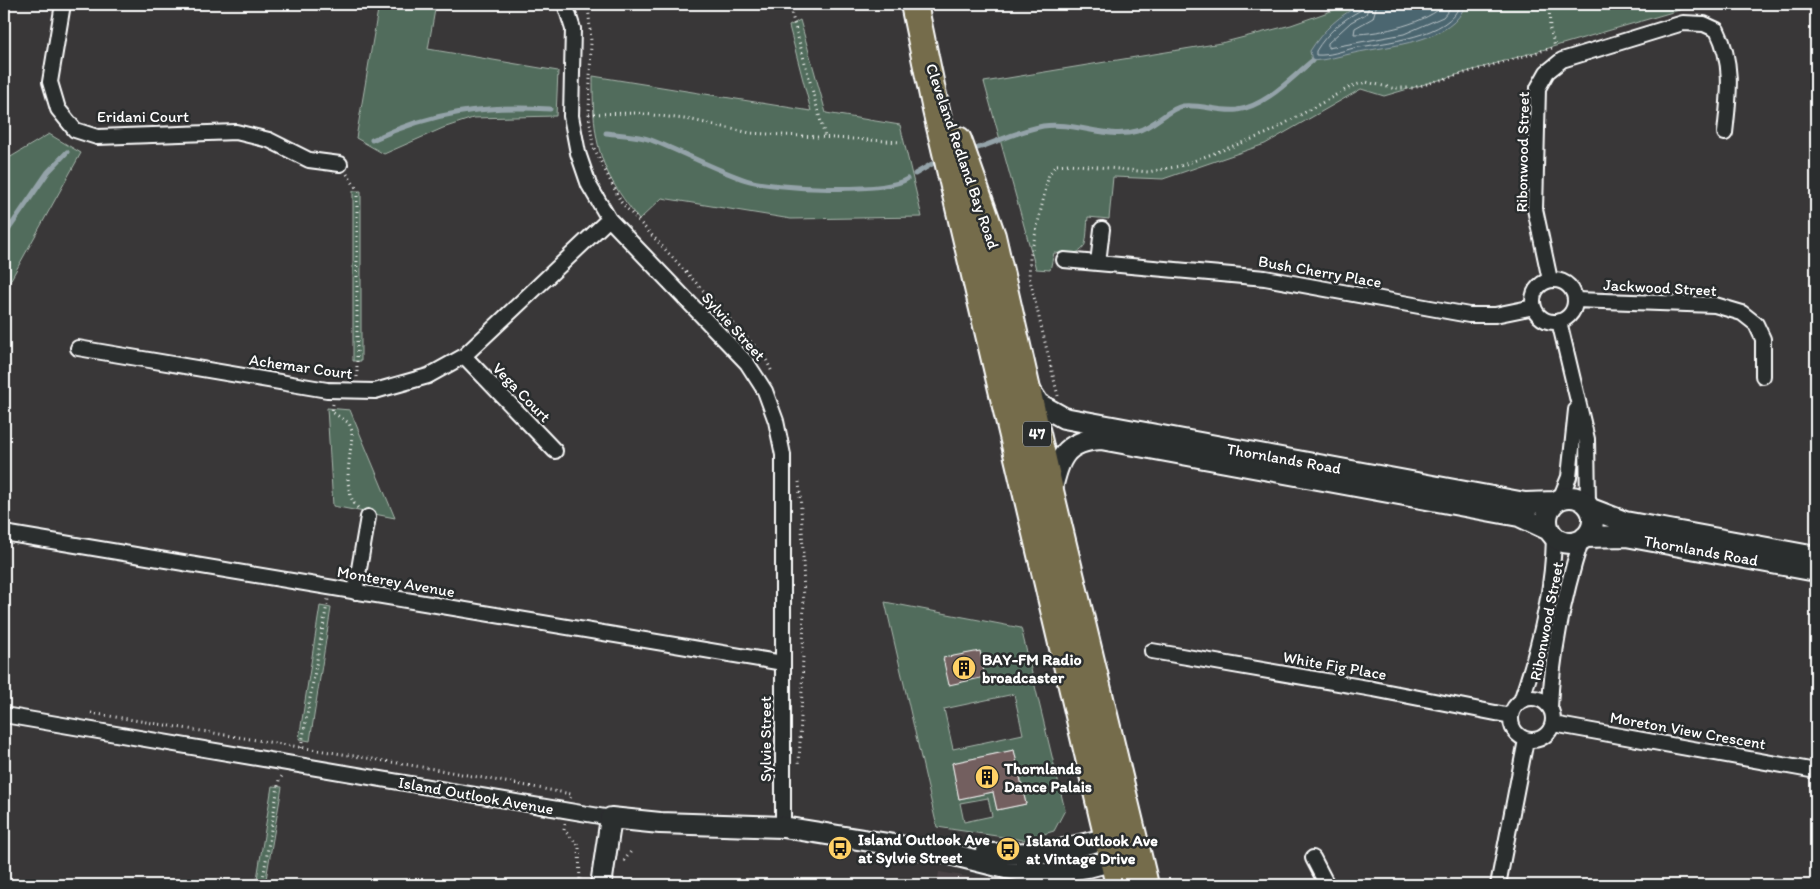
<svg xmlns="http://www.w3.org/2000/svg" width="1820" height="889" viewBox="0 0 1820 889" font-family="Itim,sans-serif">
<rect width="100%" height="100%" fill="#393738"/>
<filter id="ink" filterUnits="userSpaceOnUse"><feTurbulence type="fractalNoise" baseFrequency=".02" numOctaves="2"/><feDisplacementMap in="SourceGraphic" scale="10" xChannelSelector="R" yChannelSelector="G"/><feConvolveMatrix kernelMatrix="1 2 1 2 8 2 1 2 1" color-interpolation-filters="sRGB"/></filter>
<g filter="url(#ink)">
<path fill="#4a4344" d="M939 872 1016 885H937Z"/>
<path fill="#516c5b" stroke="#a8b6ad" fill-rule="evenodd" d="M379 4H436L428 49 558 71 556 116 473 118 443 128 384 154 356 138Z
M1351 4H1700L1384 96 1361 89 1265 144 1163 179 1113 177 1109 219 1088 217C1085 248 1090 256 1054 253L1050 270 1036 269 984 82 1221 43 1291 25Z
M800 20 826 113 900 125 922 217 791 219 662 198 639 220C629 206 617 191 609 175 593 143 593 111 593 76L811 111 789 26Z
M49 134 81 153 4 292V161Z
M353 191H361V361H353Z
M327 408 350 410 395 518 333 506Z
M885 602 1021 628 1065 810 1054 831 1023 840 937 827ZM1014 694 1023 734 953 749 944 709ZM1014 750 1026 804 997 810 993 792 959 799 952 763ZM988 798 992 816 964 822 960 803Z
M320 606 331 608 310 741 299 739Z
M272 786 282 787 265 885H256Z"/>
<path fill="#4c6670" stroke="#94a3a9" d="M1363 4H1465C1456 42 1386 46 1354 53 1340 56 1327 60 1312 61L1310 51C1323 30 1340 14 1363 4Z"/>
<g fill="none" stroke-linecap="round" stroke-linejoin="round">
<path stroke="#b7c2c6" stroke-width="1" d="M1363 4 1361 10C1342 20 1327 33 1316 51V55C1330 56 1341 51 1354 48 1381 43 1452 37 1460 4
M1370 4 1366 14 1351 22 1328 43V48L1404 34 1443 17 1454 4
M1377 4 1373 18 1355 28 1354 34C1379 34 1428 23 1445 4"/>
<path stroke="#94a3a9" stroke-width="5" d="M606 133C620 135 638 135 651 140 683 152 713 169 746 180 774 189 884 194 907 179
M372 140C432 112 484 105 550 109
M978 148C999 141 1021 130 1043 126 1074 121 1107 140 1137 131 1155 126 1169 108 1183 106 1201 104 1219 112 1237 110 1266 106 1291 78 1312 61
M915 174 932 164
M4 236 48 172 67 152"/>
</g>
<path fill="#735f5f" stroke="#fff" d="M980 651 985 677 949 685 943 658Z
M1014 750 1026 804 997 810 993 792 959 799 952 763Z"/>
<g fill="none" stroke-linecap="round" stroke-linejoin="round">
<g stroke="#fff" stroke-width="18">
<path id="street" d="M63 4 50 82 58 109 75 130 97 137 236 132 269 140 309 160 340 164
M565 4 573 29 571 116 578 153 589 185 609 219 747 363 765 391 776 421 783 455V827
M1064 260 1265 278 1469 315H1495L1534 307
M1098 263 1102 229
M1533 301a21 21 0 1 1 42 0a21 21 0 1 1-42 0Z
M1550 280 1535 209 1538 88 1547 72 1562 60 1683 23 1704 24 1717 30C1734 64 1729 96 1725 133
M1576 300 1715 305 1742 313 1756 324 1763 339V376
M1559 321 1587 439 1588 504
M78 348 327 390 375 391 428 376 464 356 609 219
M464 356 555 451
M1560 499 1569 477 1576 410
M4 533 783 663
M355 592 368 517
M1152 651 1373 689 1511 716
M1511 719a21 21 0 1 1 42 0a21 21 0 1 1-42 0Z
M1521 701C1539 649 1553 592 1554 537
M1550 708C1552 651 1564 595 1581 541
M4 715 611 818
M1553 724 1816 771
M1313 858 1327 885
M1498 885 1526 740"/>
</g>
<g stroke="#fff" stroke-width="24">
<path id="secondary" d="M1027 386 1039 404 1064 418 1525 503 1555 502
M1051 492C1059 460 1063 441 1101 439L1519 516 1549 530
M1547 520a23 23 0 1 1 46 0a23 23 0 1 1-46 0Z
M1591 509 1625 522 1816 557
M1585 537 1626 536 1816 571
M985 854 1049 853 1121 835
M601 885 611 818 660 823 783 827 950 854 1006 868 1045 874 1088 867 1126 857"/>
</g>
<g stroke="#fff" stroke-width="30">
<path id="highway" d="M914 4 936 110 1119 885
M958 140 992 236 1051 495 1145 885"/>
</g>
<path stroke="#fff" stroke-width="3" stroke-dasharray="1 4" stroke-linecap="butt" d="M588 4 591 41 589 114 593 146 621 202 765 357 772 372
M789 4 825 137
M1549 4 1550 29 1555 47
M589 114 637 113 692 120 750 133 902 142
M347 174 357 189V378
M1058 396 1029 276 1030 258 1049 174 1056 165 1069 164 1148 172 1180 166 1268 133 1352 86 1366 82 1392 88H1413L1552 48
M333 404 332 412 349 423 352 431C352 454 340 490 358 508
M799 482C807 576 803 671 799 765
M91 713 434 769 571 794 570 799
M301 748 328 599
M565 824 564 830 579 846 580 885
M624 861 632 850
M262 885 279 780 282 776"/>
<use href="#street" stroke="#2a2d2e" stroke-width="14"/>
<use href="#secondary" stroke="#2a2d2e" stroke-width="20"/>
<use href="#highway" stroke="#746c4b" stroke-width="26"/>
</g>
</g>
<defs>
<g id="building-disc" transform="scale(1.25)"><circle r="9.5" fill="#ffd166" stroke="#2a2d2e"/><path d="M-4-6H4V6H1V3H-1V6H-4ZM-2.5-4.3h1.7v1.8h-1.7ZM.8-4.3h1.7v1.8H.8ZM-2.5-1h1.7V.8h-1.7ZM.8-1h1.7V.8H.8Z" fill="#111"/></g>
<g id="bus-disc" transform="scale(1.25)"><circle r="9.5" fill="#ffd166" stroke="#2a2d2e"/><path d="M-5-6H5V4H4V6H2V4H-2V6H-4V4H-5ZM-3.5-4V0h7V-4ZM-3.5 1.2v1.5H-2V1.2ZM2 1.2v1.5H3.5V1.2Z" fill="#111"/></g>
</defs>
<g fill-rule="evenodd">
<use href="#building-disc" x="964" y="668"/>
<use href="#building-disc" x="987" y="777"/>
<use href="#bus-disc" x="840" y="848"/>
<use href="#bus-disc" x="1008" y="849"/>
</g>
<g text-anchor="middle" stroke-width="5" stroke-linejoin="round" paint-order="stroke">
<rect fill="#2a2d2e" stroke="#bfc0c0" stroke-width="1" x="1023" y="421.5" width="28" height="25" rx="4"/>
<g font-size="15" font-weight="bold" fill="#fff">
<text x="1037" y="439">47</text>
</g>
<g font-size="16" fill="#fff" stroke="#2a2d2e">
<text x="143" y="122">Eridani Court</text>
<text transform="translate(1522 152) rotate(-89)" y="6">Ribonwood Street</text>
<text transform="translate(963 156) rotate(71)" y="6">Cleveland Redland Bay Road</text>
<text transform="translate(1320 271) rotate(10)" y="6">Bush Cherry Place</text>
<text transform="translate(1660 287) rotate(3)" y="6">Jackwood Street</text>
<text transform="translate(734 326) rotate(48)" y="6">Sylvie Street</text>
<text transform="translate(301 366) rotate(8)" y="6">Achemar Court</text>
<text transform="translate(522 392) rotate(46)" y="6">Vega Court</text>
<text transform="translate(1284 458) rotate(10)" y="6">Thornlands Road</text>
<text transform="translate(1701 550) rotate(10)" y="6">Thornlands Road</text>
<text transform="translate(396 581) rotate(10)" y="6">Monterey Avenue</text>
<text transform="translate(1546 621) rotate(-79)" y="6">Ribonwood Street</text>
<text transform="translate(1335 665) rotate(10)" y="6">White Fig Place</text>
<text transform="translate(1688 730) rotate(10)" y="6">Moreton View Crescent</text>
<text transform="translate(765 739) rotate(-90)" y="6">Sylvie Street</text>
<text transform="translate(476 795) rotate(10)" y="6">Island Outlook Avenue</text>
</g>
<g font-size="16" font-weight="bold" fill="#fff" stroke="#2a2d2e" text-anchor="start">
<text x="982" y="665">BAY-FM Radio<tspan x="982" dy="18">broadcaster</tspan></text>
<text x="1004" y="774">Thornlands<tspan x="1004" dy="18">Dance Palais</tspan></text>
<text x="858" y="845">Island Outlook Ave<tspan x="858" dy="18">at Sylvie Street</tspan></text>
<text x="1026" y="846">Island Outlook Ave<tspan x="1026" dy="18">at Vintage Drive</tspan></text>
</g>
</g>
<rect width="1820" height="889" fill="none" stroke="#2a2d2e" stroke-width="20"/>
<rect x="10" y="10" width="1800" height="869" fill="none" stroke="#fff" stroke-width="2" filter="url(#ink)"/>
</svg>
